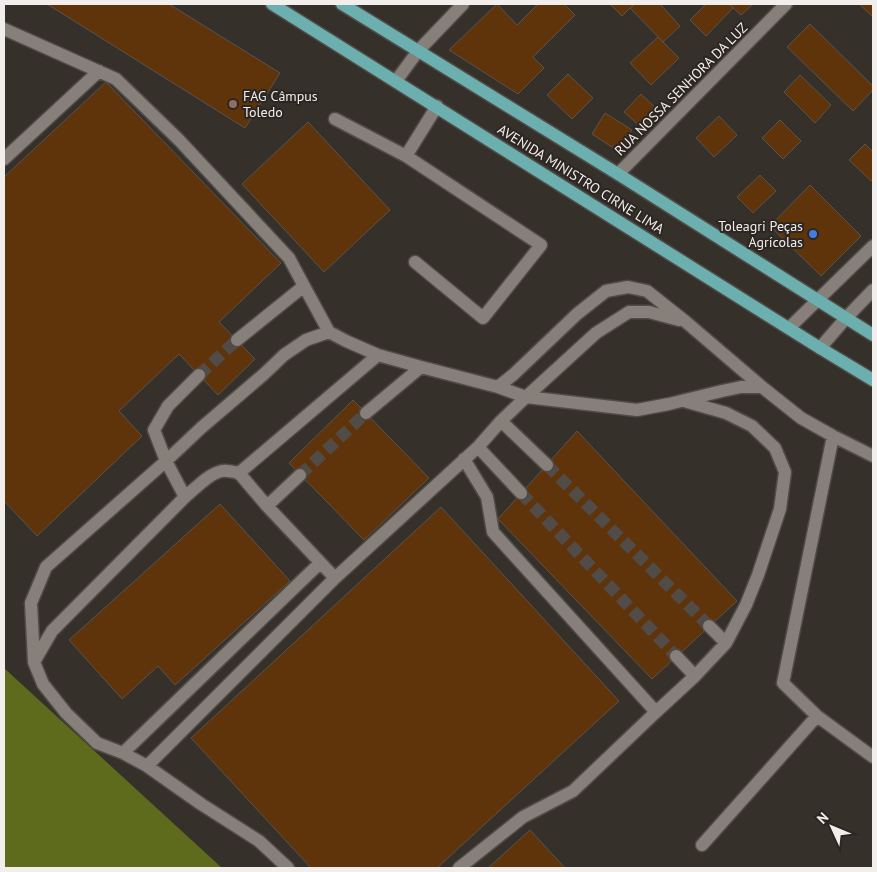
<svg xmlns="http://www.w3.org/2000/svg" width="877" height="872" viewBox="0 0 877 872" font-family="'PT Sans',sans-serif">
<rect width="100%" height="100%" fill="#36302b"/>
<path fill="#5f6b1c" d="M4 668 222 868H4Z"/>
<path fill="#60340b" stroke="#5a534e" d="M47 4H169L280 73 245 128Z
M497 4 517 25 538 4H564L575 15 533 57 544 68 518 94 449 50Z
M610 4H634L622 16Z
M635 4H660L680 26 663 42 630 8Z
M706 4H729L733 8 706 36 690 20Z
M729 4H753L741 15Z
M859 4H873V17Z
M810 24 873 86V90L853 111 787 47Z
M658 37 679 58 651 85 630 63Z
M568 74 593 98 572 119 547 95Z
M800 75 831 105 815 123 784 92Z
M106 82 281 263 219 322 255 359 218 395 179 354 119 411 142 436 37 536 4 501V177Z
M641 94 661 113 644 130 624 112Z
M605 113 632 130 618 151 592 134Z
M719 116 737 135 714 157 696 138Z
M780 120 801 141 783 159 762 138Z
M308 122 390 210 324 272 242 184Z
M865 144 873 152V179L871 181 849 160Z
M760 175 776 191 753 213 737 197Z
M810 185 861 236 821 276 770 226Z
M353 400 429 478 364 540 289 463Z
M577 431 737 601 652 679 498 519Z
M220 504 290 581 175 685 158 666 122 699 69 640Z
M441 507 619 701 437 868H311L191 738Z
M530 830 565 868H488Z"/>
<g fill="none" stroke-linecap="round" stroke-linejoin="round">
<path stroke="#524c48" stroke-width="12" stroke-dasharray="12 6" stroke-linecap="butt" d="M199 375 237 340
M547 465 709 626
M300 475 366 413
M521 493 676 656"/>
<g stroke="#514b48" stroke-width="15">
<path id="minor" d="M4 29 116 79 179 140 289 258 304 286
M396 81 418 51 463 4
M335 119 406 156
M4 159 99 71
M618 174 786 4
M415 262 483 318 541 245 406 156 437 106
M789 328 873 246
M237 340 304 286 329 332 346 341 378 355 421 367 498 387 514 374 577 314 606 291 628 287 647 291 686 322 762 387 801 418 833 436 873 456
M820 348 846 318 873 290
M199 375 168 406 154 430 166 461 185 497C196 488 208 474 222 471 227 470 234 472 239 473L378 355
M498 387 526 397 596 333 629 312H649L679 320
M684 401 726 413 752 426 775 448 785 472 780 509 758 575 746 605 726 643
M366 413 421 367
M501 421 547 465
M833 436 783 683 817 716 873 757
M478 447 521 493
M239 473 267 506 335 578 478 447 501 421 526 397 637 410 669 404 722 391 741 387H762
M185 497 52 631 34 662 43 684 66 713 97 743 123 753 147 766 201 804 259 841 288 868
M267 506 300 475
M676 656 695 676
M34 661 31 603 46 567 166 461 201 428 263 375 284 355 306 340 329 332
M656 712 695 676 726 643 709 626
M123 753 320 563
M147 766 335 578
M702 845 817 716
M459 868 523 817 573 791 656 712 493 532 487 497 464 459"/>
</g>
<g stroke="#514b48" stroke-width="15">
<path id="major" d="M272 4 820 348 873 380
M342 4 618 174 873 335"/>
</g>
<use href="#minor" stroke="#877f7a" stroke-width="12"/>
<use href="#major" stroke="#6bafaf" stroke-width="12"/>
</g>
<circle fill="#8d6e63" stroke="#2c2622" stroke-width="2" cx="233" cy="104" r="5"/>
<circle fill="#3f7fe0" stroke="#2c2622" stroke-width="2" cx="813" cy="234" r="5"/>
<g text-anchor="middle" stroke-width="4" stroke-linejoin="round" paint-order="stroke">
<g font-size="14" fill="#f2eeeb" stroke="#2c2622">
<text transform="translate(681 89) rotate(-45)" y="5">RUA NOSSA SENHORA DA LUZ</text>
<text transform="translate(581 179) rotate(32)" y="5">AVENIDA MINISTRO CIRNE LIMA</text>
</g>
<g font-size="14" fill="#f2eeeb" stroke="#2c2622" text-anchor="start">
<text x="243" y="101">FAG Câmpus<tspan x="243" dy="16">Toledo</tspan></text>
<text x="803" y="231" text-anchor="end">Toleagri Peças<tspan x="803" dy="16">Agrícolas</tspan></text>
</g>
</g>
<rect width="877" height="872" fill="none" stroke="#f2eeeb" stroke-width="10"/>
<g transform="translate(832 827) rotate(314)" stroke="#2c2622" stroke-width="4" paint-order="stroke">
<path d="M0-4L9 19L0 12L-9 19Z" fill="#f2eeeb"/>
<text y="-8" font-size="14" font-weight="bold" text-anchor="middle" fill="#f2eeeb">N</text>
</g>
</svg>
